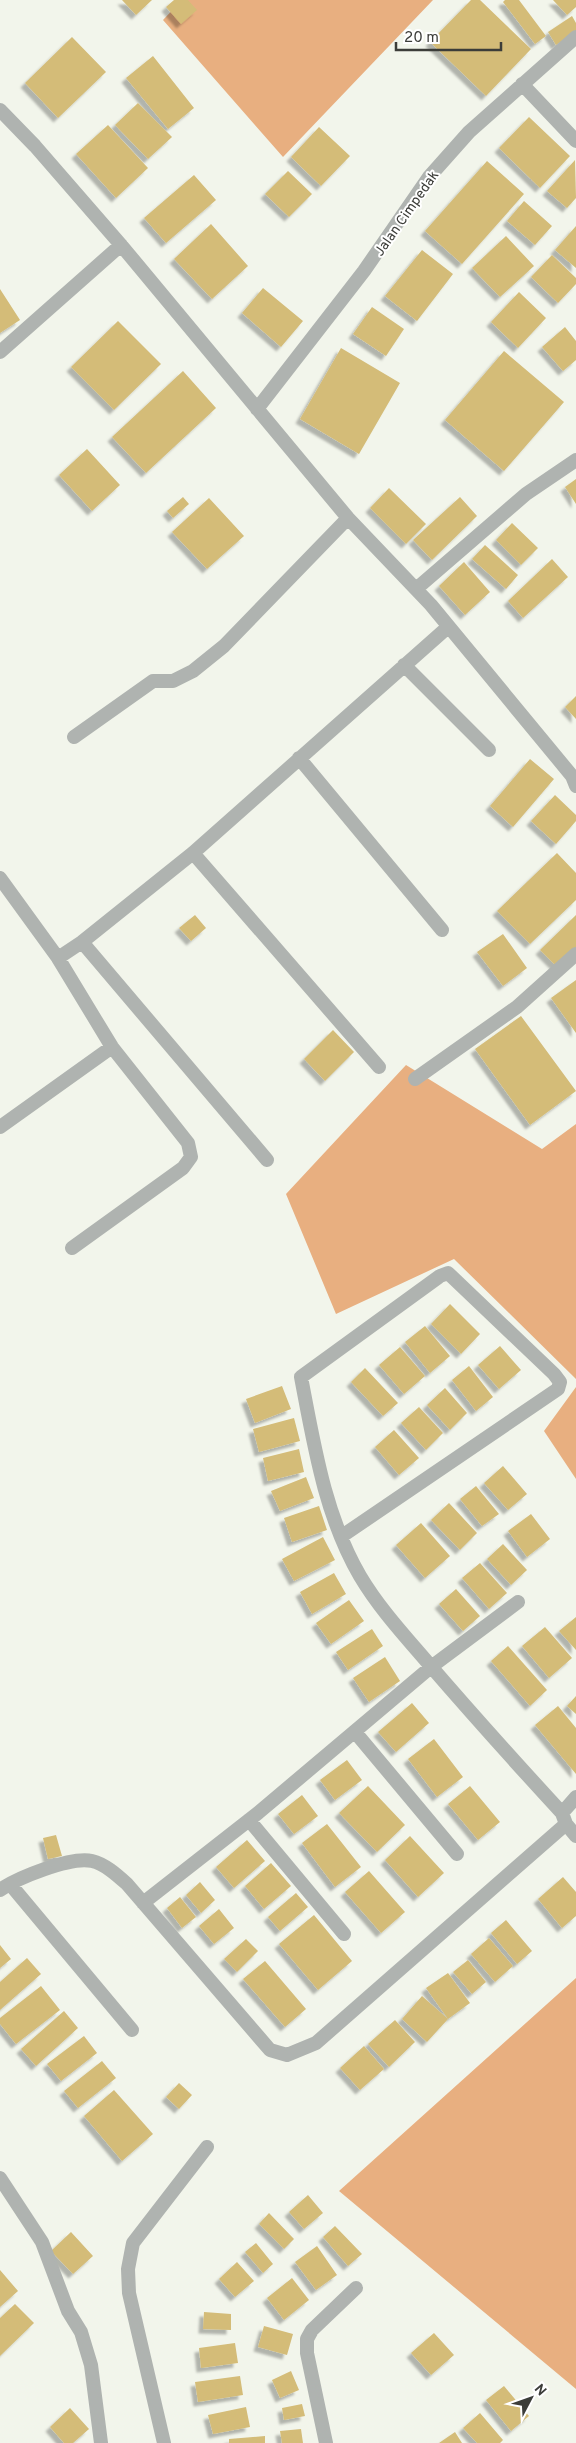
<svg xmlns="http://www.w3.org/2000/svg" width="576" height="2443" viewBox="0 0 576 2443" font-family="Overpass,sans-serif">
<defs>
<filter id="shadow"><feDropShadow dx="-4.5" dy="4.5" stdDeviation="1" flood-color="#0004"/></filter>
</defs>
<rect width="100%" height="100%" fill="#f2f5eb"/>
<path fill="#e8af80" d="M182 0H433L283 157 163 20Z
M406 1065 542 1149 576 1124V1379L454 1259 336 1314 286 1194Z
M576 1387V1479L544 1431Z
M576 1978V2389L339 2191Z"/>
<path fill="#d4bc78" filter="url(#shadow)" d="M122 0H152L136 15Z
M174 0H188L197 10 181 24 166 7Z
M471 0H480L531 49 486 96 430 42Z
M505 0H519L546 36 535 44 503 2Z
M553 0H576V7L567 15Z
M572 16 576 23V32L556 45 548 32Z
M72 37 106 72 58 118 25 83Z
M153 56 194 108 168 129 126 78Z
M138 103 172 137 148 159 115 125Z
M529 117 570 156 540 188 499 148Z
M108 125 148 168 116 198 76 154Z
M319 127 350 156 321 186 291 157Z
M575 160 576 198 567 208 547 191Z
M487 161 524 194 462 264 425 231Z
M288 171 312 194 289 217 265 194Z
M194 175 216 200 166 243 144 218Z
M524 201 552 226 535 245 507 221Z
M211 224 248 266 212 299 174 259Z
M576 226V268L555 250Z
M506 236 534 266 500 297 472 268Z
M422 250 453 274 417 321 385 296Z
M552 255 576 278V284L558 303 531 277Z
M263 288 303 321 281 347 242 313Z
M0 289 20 320 0 333Z
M519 292 546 318 518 348 491 322Z
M372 307 404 329 386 356 353 334Z
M118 321 161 364 114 410 71 367Z
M565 327 576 341V360L563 371 542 347Z
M341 348 400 383 359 454 300 419Z
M504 351 564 402 504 471 445 420Z
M183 371 216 408 146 473 112 437Z
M87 449 120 485 92 511 59 475Z
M576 479V504L565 487Z
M389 488 426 524 406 544 370 508Z
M183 497 189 504 173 518 167 511Z
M460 497 477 516 432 560 413 540Z
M209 498 244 536 207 569 172 532Z
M512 523 538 548 521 565 496 540Z
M485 545 518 575 506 589 472 559Z
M552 559 568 577 523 618 508 601Z
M464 562 490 592 465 615 439 586Z
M576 696V719L565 707Z
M530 759 554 779 513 827 490 806Z
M555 795 576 815V821L556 844 531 821Z
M557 853 576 873V900L530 944 497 911Z
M195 915 206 928 191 941 179 928Z
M576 915V949L557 967 540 950Z
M503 934 527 968 503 986 477 952Z
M576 980V1033L551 998Z
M521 1016 576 1091 530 1125 475 1049Z
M333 1030 354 1052 325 1081 304 1059Z
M450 1304 480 1334 461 1354 431 1324Z
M425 1326 450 1356 430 1373 405 1342Z
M500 1346 521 1370 499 1389 478 1365Z
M400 1347 425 1376 404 1394 379 1365Z
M469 1366 493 1397 476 1411 452 1380Z
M365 1368 398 1403 383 1416 351 1382Z
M282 1386 291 1409 255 1423 246 1399Z
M445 1388 467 1413 450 1430 427 1405Z
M419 1407 443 1433 426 1450 401 1423Z
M294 1418 300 1441 259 1452 253 1429Z
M394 1430 419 1458 399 1475 375 1447Z
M299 1449 304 1472 268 1481 263 1458Z
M503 1466 527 1494 508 1510 484 1483Z
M306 1477 314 1498 280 1511 271 1491Z
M476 1486 499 1514 482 1526 460 1499Z
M449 1503 477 1533 460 1550 431 1520Z
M319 1506 327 1530 292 1542 284 1518Z
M531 1514 550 1539 527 1557 508 1531Z
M421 1523 450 1556 425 1578 396 1545Z
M323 1537 335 1560 294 1581 282 1559Z
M503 1544 527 1570 511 1585 487 1559Z
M480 1563 507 1593 489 1609 462 1578Z
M334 1573 346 1594 312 1614 300 1592Z
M456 1589 480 1616 463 1631 439 1604Z
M349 1600 364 1621 331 1644 316 1623Z
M576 1617V1650L559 1631Z
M545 1627 572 1658 549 1678 522 1646Z
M372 1629 383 1646 348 1670 336 1652Z
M508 1646 547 1690 530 1706 491 1661Z
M385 1657 400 1681 369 1702 353 1678Z
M576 1696V1714L567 1706Z
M412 1703 429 1723 396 1752 378 1732Z
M558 1706 576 1728V1774L535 1725Z
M434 1739 463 1777 437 1797 408 1759Z
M347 1760 362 1780 335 1800 320 1780Z
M368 1786 405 1825 377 1852 339 1813Z
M470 1786 500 1822 478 1840 448 1804Z
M302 1795 318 1816 294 1834 278 1814Z
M327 1824 361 1867 335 1887 302 1843Z
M56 1835 62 1856 48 1859 43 1838Z
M410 1836 444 1873 418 1897 385 1860Z
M247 1840 265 1861 234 1888 216 1867Z
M271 1863 291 1886 264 1909 245 1886Z
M369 1871 405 1912 381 1933 345 1892Z
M563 1877 576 1892V1916L562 1928 538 1899Z
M200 1882 215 1900 201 1913 186 1895Z
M296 1893 308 1907 280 1931 268 1917Z
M180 1897 196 1917 182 1928 167 1908Z
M219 1909 234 1928 214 1944 199 1926Z
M314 1915 352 1961 318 1990 279 1944Z
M506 1920 532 1951 517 1964 491 1933Z
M489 1938 513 1966 495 1982 471 1954Z
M246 1939 258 1951 237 1972 224 1959Z
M0 1945 11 1959 0 1968Z
M27 1958 41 1974 0 2010V1982Z
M468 1960 486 1982 472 1994 453 1972Z
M265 1961 306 2009 285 2027 243 1979Z
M448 1973 470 2003 448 2019 426 1988Z
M41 1986 60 2010 16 2044 0 2024V2018Z
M422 1996 448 2019 427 2042 402 2019Z
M64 2011 78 2028 36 2066 21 2049Z
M395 2020 415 2042 389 2067 368 2044Z
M84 2036 97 2053 61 2081 47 2064Z
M364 2046 384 2069 360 2090 340 2068Z
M102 2061 116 2078 78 2108 64 2091Z
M179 2083 192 2095 179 2109 166 2097Z
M114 2090 153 2134 122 2161 84 2116Z
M308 2195 323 2213 304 2229 289 2212Z
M269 2213 294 2239 284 2249 259 2224Z
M335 2226 362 2254 348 2266 323 2237Z
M71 2232 93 2256 73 2274 51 2251Z
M256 2243 273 2264 263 2273 245 2252Z
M317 2246 337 2275 316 2290 295 2262Z
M237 2262 254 2281 235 2297 219 2279Z
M0 2270 18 2291 0 2307Z
M292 2278 309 2300 284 2320 267 2298Z
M15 2304 34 2323 0 2356V2318Z
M204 2312 231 2314V2330L203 2329Z
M264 2326 293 2334 287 2355 258 2347Z
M434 2333 454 2355 431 2375 411 2353Z
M235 2343 238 2363 201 2368 199 2348Z
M291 2371 299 2390 280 2398 272 2380Z
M240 2376 243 2395 198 2402 195 2382Z
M504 2386 529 2416 511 2431 486 2400Z
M302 2404 305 2416 284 2420 282 2408Z
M246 2407 250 2427 213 2434 208 2415Z
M70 2408 89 2429 73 2443H64L50 2427Z
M480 2413 503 2440 500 2443H477L463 2428Z
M301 2429 303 2443H282L280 2431Z
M455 2432 462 2443H439Z
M265 2436V2443H229V2439Z"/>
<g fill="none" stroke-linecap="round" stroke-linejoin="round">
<path stroke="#afb3b0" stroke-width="14" d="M522 84 576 141
M0 110 35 146 121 245 348 518 431 605 572 776 576 786
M0 352 121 245
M257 409 364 271 429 177 469 132 576 37
M416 589 526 494 576 460
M404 665 489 750
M74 737 153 681H173L193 671 224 646 348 518
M299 758 442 930
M193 853 379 1067
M0 878 58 958
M82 942 267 1160
M415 1079 517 1007 576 954
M0 1127 112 1047
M72 1248 183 1168 191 1157 188 1143 112 1047 58 958 82 942 193 853 448 627
M342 1536 558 1389 560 1382 554 1374 448 1273 440 1276 301 1377C314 1445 325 1516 360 1576 379 1608 404 1635 428 1663 472 1714 516 1763 562 1813L566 1824
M355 1732 457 1854
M562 1813 576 1797
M249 1820 344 1934
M10 1884 132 2030
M0 1890C17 1878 71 1856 92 1861 105 1864 117 1875 127 1884L270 2050 287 2055 316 2043 566 1824 576 1836
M143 1903 258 1813 431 1667 518 1602
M0 2178 42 2242 68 2311 81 2332 91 2365 101 2443
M164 2443 129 2293 128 2269 133 2243 207 2147
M326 2443 307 2353V2339L312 2330 356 2288"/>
</g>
<g text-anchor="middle" stroke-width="4" stroke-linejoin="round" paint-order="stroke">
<g font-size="14" fill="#3c3d39" stroke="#fff">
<text transform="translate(406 213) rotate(-55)" y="5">Jalan Cimpedak</text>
</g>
</g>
<g transform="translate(531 2398) rotate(49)" stroke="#ffffff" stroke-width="4" paint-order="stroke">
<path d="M0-4L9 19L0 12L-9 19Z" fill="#3c3d39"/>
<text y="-8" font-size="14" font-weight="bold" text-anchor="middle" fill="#3c3d39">N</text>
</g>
<path d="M396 42v8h105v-8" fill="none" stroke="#3c3d39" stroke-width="2.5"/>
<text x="404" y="42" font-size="15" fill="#3c3d39" stroke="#ffffff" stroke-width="4" paint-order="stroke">20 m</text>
</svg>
